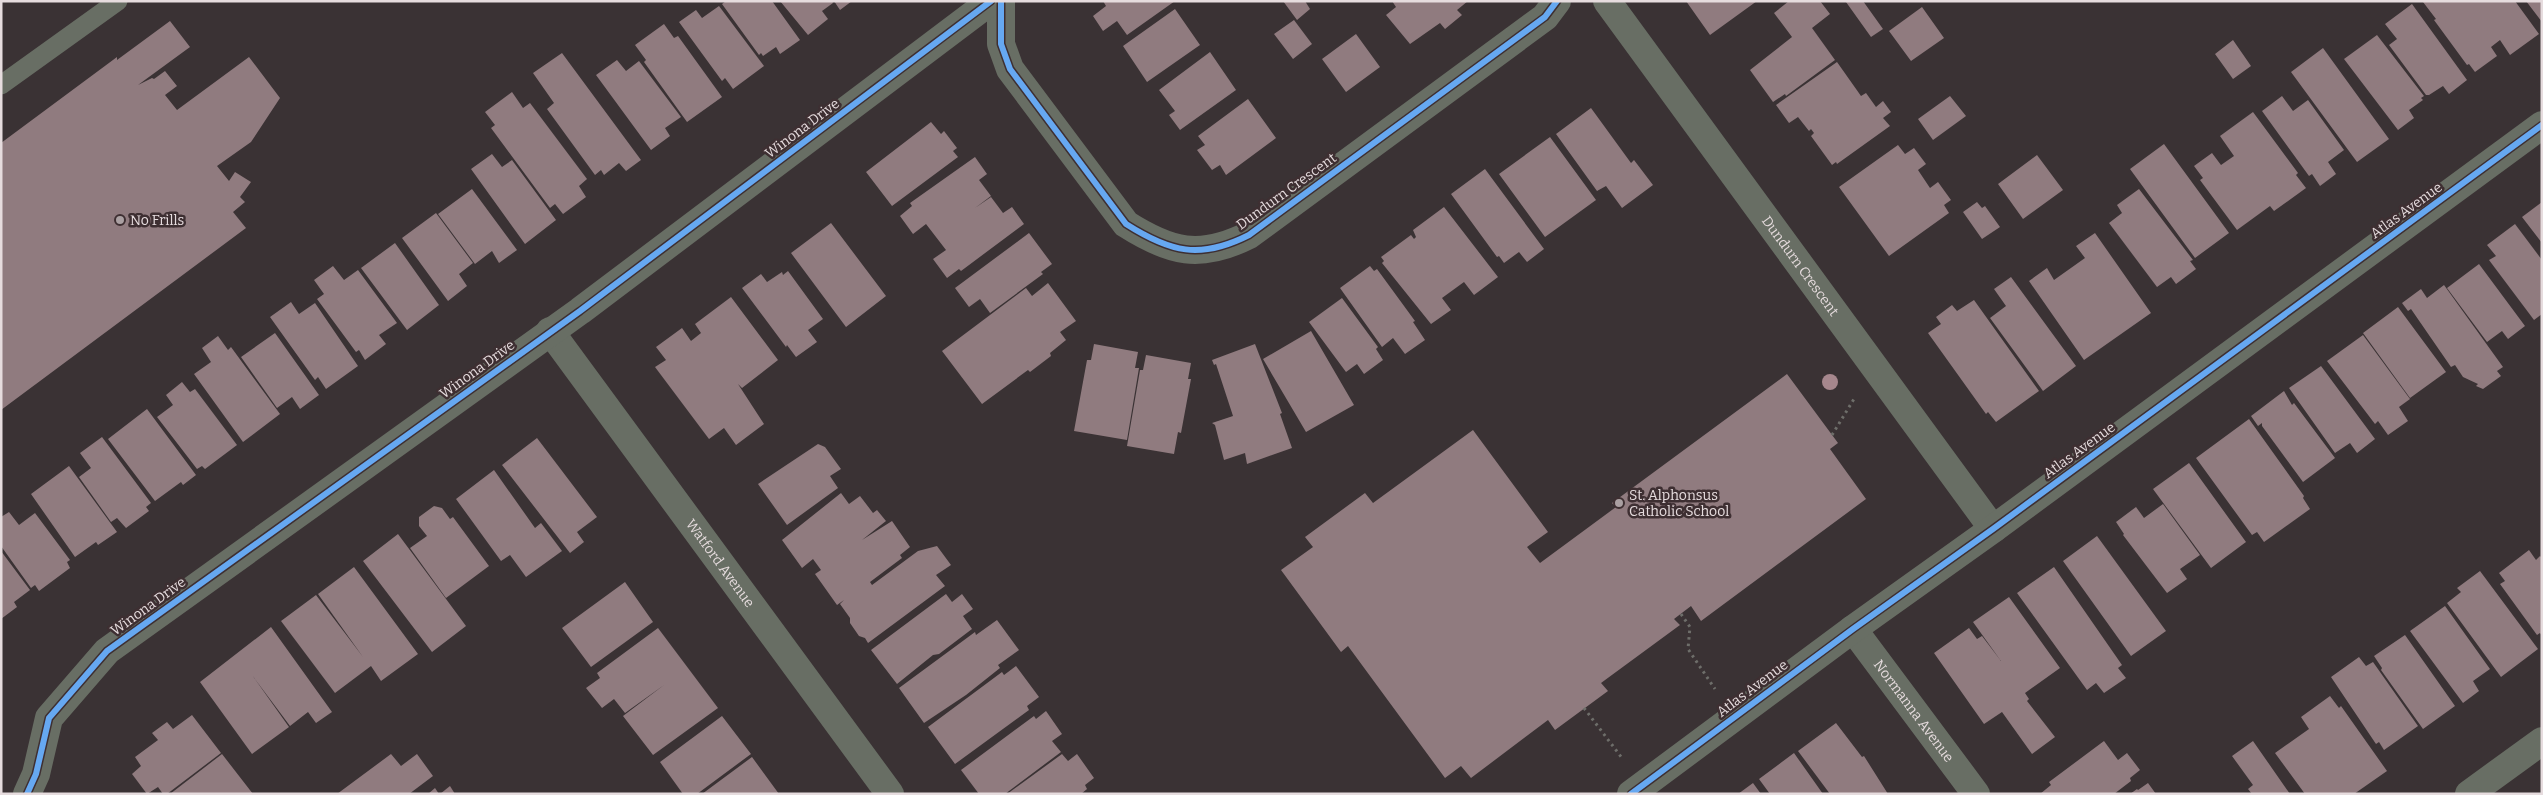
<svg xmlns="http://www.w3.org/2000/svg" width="2543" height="795" viewBox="0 0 2543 795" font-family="Bitter,serif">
<rect width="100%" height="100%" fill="#3a3234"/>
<path fill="#907b7f" d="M726 1H772L800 40 780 54 776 47 763 56 761 53 759 55 722 4Z
M780 1H832L833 3 822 11 828 19 808 35Z
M834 1H852L840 10Z
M1103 1H1175L1127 35 1117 21 1103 31 1093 16 1106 6Z
M1283 1H1305L1310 9 1297 20Z
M1392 1H1468L1457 10 1462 15 1445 29 1440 23 1410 44 1386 15 1396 7Z
M1686 1H1757L1710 35Z
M1789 1H1820L1830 14 1812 28 1835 60 1786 96 1785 94 1773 102 1750 70 1792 37 1774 13Z
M1863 1 1883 29 1871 37 1846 2Z
M2425 1H2515L2539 34 2510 55 2500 40 2491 47 2497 56 2475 72 2469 64 2467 65 2434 20 2436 19 2423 2Z
M2526 1H2542V22Z
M2412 4 2467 80 2449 94 2443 86 2429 95H2426L2389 45 2397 39 2385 24Z
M719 6 764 66 733 89 725 78 722 81 679 22 696 10 702 18Z
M1922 7 1944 38 1911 61 1889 31Z
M1175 9 1200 45 1147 82 1123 46Z
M1294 20 1312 44 1293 59 1274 34Z
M170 21 190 47 138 85 152 78 154 79 165 71 177 86 165 95 177 110 249 57 280 98 251 142 217 166 229 181 235 172 251 182 240 197 245 202 233 212 246 228 1 410V143L117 57V60Z
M664 24 674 38 678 36 722 97 687 122 644 62 646 60 635 45Z
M1356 34 1380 67 1346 92 1322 59Z
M2377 35 2424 96 2421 98 2423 100 2409 110 2414 118 2398 130 2344 59Z
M2233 40 2251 66 2233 79 2215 54Z
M2323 48 2389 139 2357 162 2291 72Z
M1210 52 1236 90 1180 130 1169 115 1175 111 1159 90Z
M562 53 641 160 626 171 619 163 604 175 601 170 595 175 547 109 554 103 533 73Z
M617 60 626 71 639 61 681 117 665 128 670 136 651 150 596 75Z
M1837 62 1861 96 1866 93 1876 107 1883 101 1891 112 1883 118 1890 126 1837 164 1836 162 1832 165 1811 136 1814 133 1811 129 1809 131 1798 117 1789 123 1776 105Z
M512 92 523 108 530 103 587 179 579 186 586 197 563 214 555 204 550 208 491 128 495 125 485 112Z
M1950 96 1966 116 1933 140 1918 119Z
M2282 96 2293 111 2308 100 2344 150 2328 162 2336 174 2320 186 2312 174 2309 176 2262 111Z
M1248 99 1276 138 1226 175 1220 165 1212 170 1197 150 1205 145 1198 136Z
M1591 108 1631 163 1634 160 1653 185 1622 208 1606 186 1597 191 1556 134Z
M2253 112 2298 173 2296 175 2306 188 2274 211 2270 206 2237 230 2200 180 2203 178 2194 166 2212 153 2221 165 2234 156 2220 136Z
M931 122 941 134 944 131 957 148 953 151 958 157 892 206 866 172Z
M1550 137 1596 200 1545 237 1499 174Z
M2164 144 2229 233 2195 258 2130 169Z
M1898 145 1905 154 1914 148 1926 164 1918 170 1930 188 1938 182 1951 200 1944 205 1949 213 1889 256 1839 187Z
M492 154 502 167 512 160 556 220 525 244 471 169Z
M2037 155 2063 190 2023 219 1998 184Z
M975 157 987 174 979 180 991 196 975 208 991 197 1003 213 1012 207 1024 224 961 271 959 269 947 278 933 259 946 250 926 224 913 234 900 216 912 206 910 203Z
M1485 169 1544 249 1527 262 1519 252 1504 263 1499 256 1497 257 1451 194Z
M472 189 517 250 499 263 492 251 475 264 438 214Z
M2139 189 2193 260 2190 261 2196 269 2176 284 2171 277 2157 287 2109 223 2122 213 2117 205Z
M1977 202 1982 208 1985 206 2000 227 1982 239 1963 212Z
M2542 202V243L2522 217Z
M1444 207 1498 277 1474 295 1464 282 1442 298 1451 310 1431 324 1382 263 1384 261 1381 257 1411 235 1414 239 1416 237 1413 230Z
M436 213 473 263 459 274 467 286 448 301 402 238Z
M831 223 886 296 846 327 791 253Z
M2515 224 2542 260V314L2534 320 2489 260 2496 256 2487 245Z
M1029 233 1052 264 1041 272 1043 274 990 313 980 299 969 307 955 288Z
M2095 233 2151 313 2084 360 2029 281 2047 268 2054 280 2085 258 2076 246Z
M395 243 439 305 407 330 361 268Z
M2479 264 2525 326 2508 339 2502 331 2487 342 2447 288Z
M333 266 344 280 358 270 397 323 379 335 386 344 365 360 359 350 356 352 317 299 324 294 314 280Z
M1370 266 1374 271 1377 269 1415 321 1413 322 1425 340 1405 354 1393 338 1382 347 1340 288Z
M788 271 823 319 808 330 817 342 796 357 787 345 786 347 742 288 761 274 767 282 782 272 783 275Z
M2011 277 2076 366 2043 391 1990 318 2006 306 1994 289Z
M1048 283 1076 321 1060 332 1066 340 1050 353 1051 356 1030 372 1028 370 982 404 942 351 1026 288 1032 296Z
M2444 285 2503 367 2497 371 2501 376 2483 389 2476 386 2478 384 2463 377 2455 365 2451 367 2411 309 2408 311 2402 303 2421 289 2427 298Z
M731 297 778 360 742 388 738 384 764 424 736 445 724 428 709 439 655 367 666 360 656 347 682 328 691 341 701 333 695 324Z
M1342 298 1378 347 1376 349 1383 360 1364 374 1357 364 1346 372 1309 322Z
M1974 300 2039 391 1996 422 1988 412 1986 414 1928 333 1941 324 1936 317 1952 305 1957 311Z
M291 302 299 314 315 303 358 366 326 389 318 377 315 380 270 317Z
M2398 307 2446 372 2410 398 2363 333Z
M1311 331 1354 405 1306 432 1263 359Z
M275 333 319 395 300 409 292 397 277 408 241 357Z
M2363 335 2410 399 2399 407 2408 421 2388 435 2378 421 2375 424 2327 361Z
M218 336 228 350 231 347 280 414 243 442 194 374 211 362 202 348Z
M1094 344 1138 352 1135 368H1139L1127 440 1074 431 1087 360H1091Z
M1255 344 1282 413 1280 414 1292 448 1247 464 1245 453 1224 460 1215 425 1212 423 1233 416 1216 364 1214 365 1212 360Z
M1146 355 1191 363 1188 379H1191L1181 433 1178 432 1174 454 1127 446 1140 370H1143Z
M2321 366 2375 439 2357 453 2350 443 2335 453 2289 388Z
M1787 374 1838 443 1830 449 1866 499 1701 621 1691 606 1674 619 1680 625 1601 683 1608 691 1555 730 1548 720 1471 778 1461 766 1445 778 1348 646 1341 652 1281 570 1313 547 1305 537 1365 493 1373 503 1473 430 1548 532 1527 547 1540 563 1616 507 1612 503Z
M182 382 190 392 195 389 237 445 205 469 202 466 197 469 157 417 173 405 166 395Z
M2284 391 2292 405 2294 403 2335 458 2303 482 2262 426V423L2258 426 2251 416Z
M147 409 196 475 183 485 181 482 155 501 108 439Z
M2249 419 2304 496 2303 498 2310 509 2264 542 2257 532 2252 535 2196 458Z
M102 437 151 503 146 507 149 511 126 528 117 518 111 522 79 477 91 468 80 453Z
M537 438 597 517 577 532 584 542 570 553 502 465Z
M818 444 825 447 841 469 830 476 838 488 787 525 758 484Z
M2189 463 2246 542 2211 568 2153 489Z
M69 466 117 532 98 545 96 542 75 557 31 494Z
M494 470 535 528 541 523 562 551 526 577 510 555 501 561 456 499Z
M841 493 849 504 860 496 873 513 877 510 886 521 862 540 892 521 910 547 900 555 902 558 870 582 872 585 918 551 937 546 951 565 936 575 945 586 868 643 865 638 859 636 850 623V618L840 604 844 600 837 605 815 574 821 570 813 559 802 568 782 540Z
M2163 504 2200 555 2180 569 2187 579 2167 593 2123 535 2124 534 2116 522 2136 507 2144 518Z
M434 506 442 508 450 519 453 517 489 566 446 598 410 548 427 536 419 526V517Z
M9 512 19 525 35 513 70 560 67 562 70 568 39 591 35 585 31 588 1 546V517Z
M398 534 466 626 432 652 363 561Z
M2097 536 2166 631 2131 656 2063 561Z
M2529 550 2536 560 2540 556 2542 558V636L2540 633 2537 635 2500 584 2505 581 2499 573Z
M1 551 30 590 14 602 17 607 1 619Z
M354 567 418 654 381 681 371 666 335 693 281 621 316 595 363 657 318 594Z
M2054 567 2122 665 2118 668 2126 678 2104 693 2096 683 2087 690 2017 593Z
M2480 571 2538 649 2501 677 2447 603 2461 592 2457 588Z
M625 582 653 622 591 667 562 628Z
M946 594 952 602 962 594 973 609 963 616 972 629 939 654 933 655 897 684 871 650Z
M2009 597 2060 668 2025 693 2029 699 2027 701 2055 737 2032 754 2002 712 1984 724 1934 653 1969 628 1977 639 1982 636 2001 661 1973 622Z
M2445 606 2490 669 2473 681 2479 691 2463 703 2410 631Z
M997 620 1019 650 998 665 1000 668 966 695 924 723 899 688 975 632 976 635Z
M271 627 332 712 316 723 308 712 290 726 252 675 289 727 252 754 200 682Z
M658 628 718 708 653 755 623 716 664 685 625 713 614 699 602 708 586 688 600 678 597 673Z
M2405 635 2455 706 2423 729 2381 670 2382 668 2374 656Z
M2359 657 2366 666 2373 662 2418 726 2384 750 2379 742 2376 744 2331 677Z
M1016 666 1039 697 1027 706 1029 710 955 764 928 727 1002 672 1004 675Z
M2330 696 2339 708 2341 706 2387 771 2354 794H2305L2275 753 2309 729 2301 717Z
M1046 711 1062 734 1052 741 1061 752 1005 794H979L961 770 1034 716 1036 719Z
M192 715 221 753 167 794H163L158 787 147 794 132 774 141 766 135 757 158 740 152 733 167 722 173 729Z
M722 716 751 754 697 794H683L660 762Z
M1836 723 1862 757 1864 756 1888 794H1830L1798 751Z
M2104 741 2118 760 2127 753 2140 770 2130 778 2131 781 2114 794H2040L2051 785 2049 782Z
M2253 741 2290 794H2252L2248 789 2253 785 2232 756Z
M1794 753 1823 794H1770L1759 779Z
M222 754 253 794H170Z
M391 754 401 766 417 754 433 776 409 794H337Z
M1062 754 1068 761 1077 754 1094 778 1085 785 1087 789 1081 794H1007Z
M752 757 779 794H702Z
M1753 783 1761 794H1738Z
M2148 783 2156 794H2130L2137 789 2138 790Z
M450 786 455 794H440Z
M435 788 439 794H428Z"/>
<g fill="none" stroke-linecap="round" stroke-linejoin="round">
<path stroke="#6e6e6a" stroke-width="3" stroke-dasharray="2.5 4" stroke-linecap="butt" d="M1832 435 1854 399
M1681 614 1690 627 1688 649 1715 689
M1584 708 1622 758"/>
<path stroke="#686e64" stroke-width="19" d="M1 85 118 1"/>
<g stroke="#686e64" stroke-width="28">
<path d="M1001 1V44L1010 69 1126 224C1170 252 1200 260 1249 235L1545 17 1557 1"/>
<path id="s1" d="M1607 1 1993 529"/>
<path id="s2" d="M550 331 890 794"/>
<path id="s3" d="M1853 629 1976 794"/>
<path d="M27 794 36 774 49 718 107 651 580 311 991 1"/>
<path d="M1631 794 1853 629 1993 529 2542 125"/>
<path d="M2469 794 2542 741"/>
</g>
<g stroke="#3e2f32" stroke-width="9">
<path id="cycleway" d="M1001 1V44L1010 69 1126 224C1170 252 1200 260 1249 235L1545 17 1557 1
M27 794 36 774 49 718 107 651 580 311 991 1
M1631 794 1853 629 1993 529 2542 125"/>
</g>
<use href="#cycleway" stroke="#66a8f1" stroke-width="6"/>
</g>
<circle fill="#a6878d" cx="1830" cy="382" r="8"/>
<g fill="#aaa0a2" stroke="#3e2f32" stroke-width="2">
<circle cx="120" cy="220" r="5"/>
<circle cx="1619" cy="503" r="5"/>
</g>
<g text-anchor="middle" stroke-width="5" stroke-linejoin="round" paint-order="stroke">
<g font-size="14" fill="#e6dcde" stroke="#3e2f32">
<text transform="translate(802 128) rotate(-37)" y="5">Winona Drive</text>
<text transform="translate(1286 191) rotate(-36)" y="5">Dundurn Crescent</text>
<text transform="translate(2406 210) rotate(-36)" y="5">Atlas Avenue</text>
<text dy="5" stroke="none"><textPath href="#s1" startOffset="328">Dundurn Crescent</textPath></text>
<text transform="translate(477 369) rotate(-36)" y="5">Winona Drive</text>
<text transform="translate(2079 450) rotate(-36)" y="5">Atlas Avenue</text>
<text dy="5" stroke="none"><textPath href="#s2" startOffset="288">Watford Avenue</textPath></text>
<text transform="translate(148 606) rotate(-36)" y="5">Winona Drive</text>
<text transform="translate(1752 688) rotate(-37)" y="5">Atlas Avenue</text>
<text dy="5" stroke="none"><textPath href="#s3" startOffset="102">Normanna Avenue</textPath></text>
</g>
<g font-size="14" fill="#e6dcde" stroke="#3e2f32" text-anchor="start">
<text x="130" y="225">No Frills</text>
<text x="1629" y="500">St. Alphonsus<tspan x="1629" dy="16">Catholic School</tspan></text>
</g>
</g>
<rect width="2543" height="795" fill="none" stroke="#e6dcde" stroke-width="5"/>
</svg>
